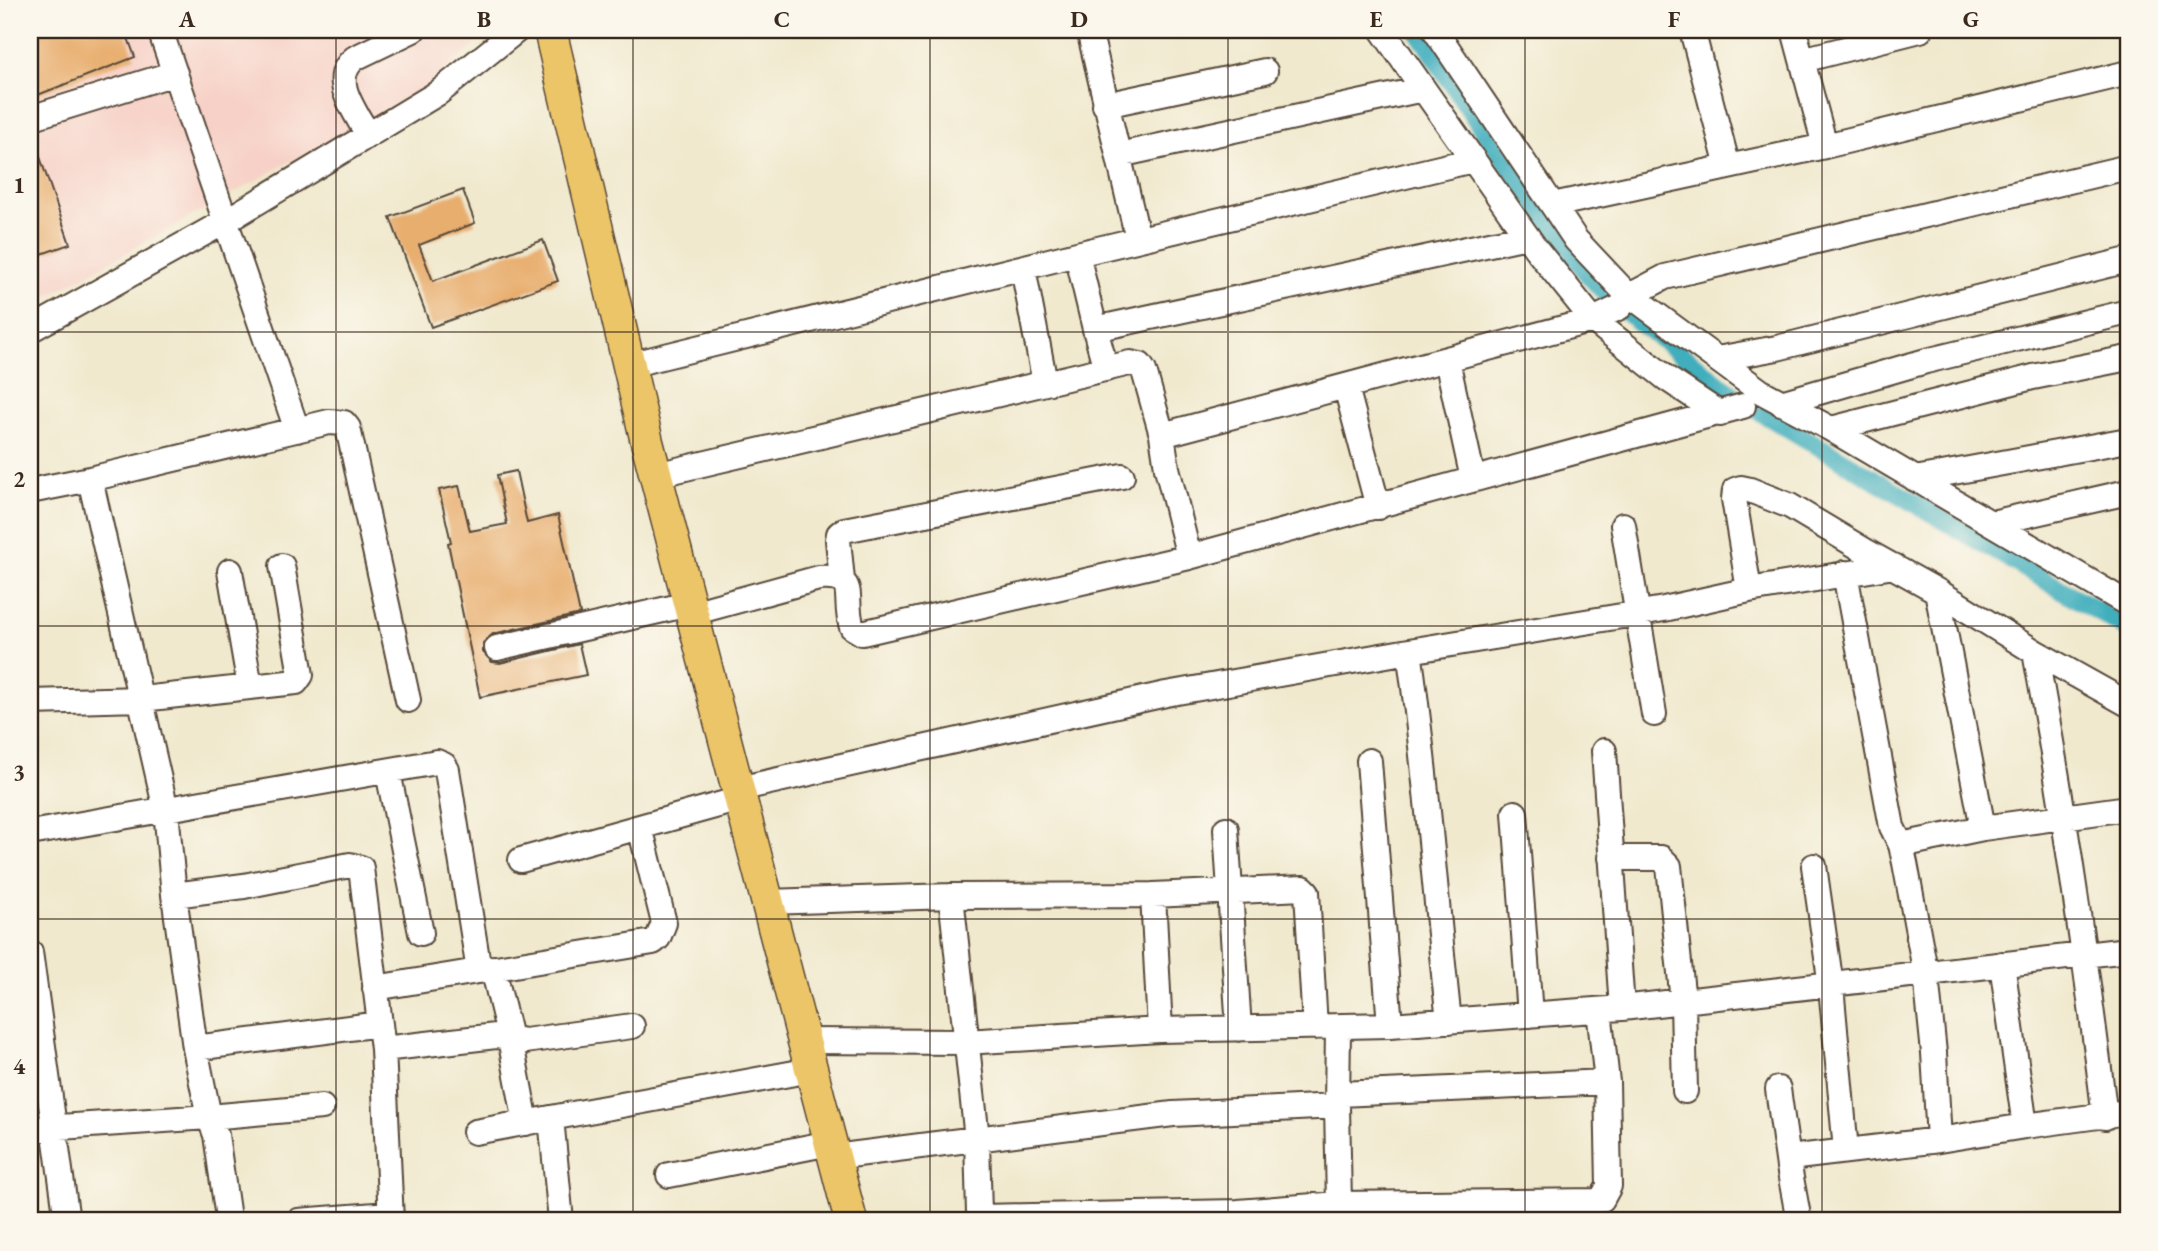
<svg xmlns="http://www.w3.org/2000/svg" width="2158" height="1251" viewBox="0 0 2158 1251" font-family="'EB Garamond',serif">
<rect width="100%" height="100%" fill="#fbf7ec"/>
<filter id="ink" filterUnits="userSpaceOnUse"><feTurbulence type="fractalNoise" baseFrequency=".0143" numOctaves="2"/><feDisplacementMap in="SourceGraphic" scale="14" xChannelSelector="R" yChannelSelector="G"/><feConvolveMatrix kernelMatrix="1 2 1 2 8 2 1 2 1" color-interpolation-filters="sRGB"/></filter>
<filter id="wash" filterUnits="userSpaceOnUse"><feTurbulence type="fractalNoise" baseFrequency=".00686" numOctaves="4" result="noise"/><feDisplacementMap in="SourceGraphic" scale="28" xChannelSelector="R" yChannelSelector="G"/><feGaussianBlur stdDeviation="1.57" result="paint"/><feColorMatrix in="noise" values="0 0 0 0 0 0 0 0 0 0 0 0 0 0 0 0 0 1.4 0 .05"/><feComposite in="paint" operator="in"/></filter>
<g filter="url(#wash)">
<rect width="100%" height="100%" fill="#f0e9ce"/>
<path fill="#f7d1c7" d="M30 30H492L427 86 30 306Z"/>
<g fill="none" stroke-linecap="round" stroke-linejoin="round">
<path stroke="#40aebd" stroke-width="19" d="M1417 30 1484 132 1585 271 1610 299 1737 398 2128 629"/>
</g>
<g id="blocks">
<path fill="#e8ae6e" d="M30 30H125L135 57 30 98Z
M30 134H32L70 244 30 258Z
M463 190 475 223 419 245 433 281 543 240 558 281 431 327 390 217Z
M516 471 527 523 558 515 580 614 493 634 483 643V652L492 662 500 663 579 644 586 675 480 697 448 543 451 542 439 490 459 486 470 531 507 524 497 475Z"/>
</g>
</g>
<g filter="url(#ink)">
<use href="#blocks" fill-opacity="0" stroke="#564738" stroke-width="2"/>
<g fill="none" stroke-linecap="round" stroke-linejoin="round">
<g stroke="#564738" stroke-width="28">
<path id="minor" d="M160 30 297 430
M1089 30 1138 239
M1382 30 1536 249 1593 320 1666 378 1720 414
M1435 30 1576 240 1623 290 1760 391 1831 429 2128 604
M1692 30 1728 167
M1794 30 1825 146
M1802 60 1920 30
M1105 105 1265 71
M30 118 175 73
M368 135C356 112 328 79 355 58L413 30
M1119 155 1423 89
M1553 205 1825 146 2128 73
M1077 254 1095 329
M1023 268 1045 383
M30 330 226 221 438 93 517 30
M1717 359 1777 348 2128 260
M1447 360 1473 479
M629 365 1077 254 1473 160
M1106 369 1095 329 1527 236
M1346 387 1378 507
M1781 403 1926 361 2128 312
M1831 429 2033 377 2128 358
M656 475 1130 363 1140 365 1144 371 1162 435
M90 479 166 810 174 895 195 1048 209 1117 216 1135 228 1218 231 1221
M1915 479 2128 440
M30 491 90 479 329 422 344 423 348 428 408 700
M1992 523 2128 492
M1623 525 1654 714
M1189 557 1167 468 1162 435 1593 320 1620 307 1631 295 1665 277 2128 167
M230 571 250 687
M1845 573 1892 827 1901 845 1905 863 1926 975 1934 1053 1939 1140
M842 580 838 540 839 534 844 530 1122 476
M1749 590 1734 499 1735 490 1741 488 1750 490 1790 506 1867 552 1937 591 2035 652 2128 704
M692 613 819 578C861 575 842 599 852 627L862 633 1189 557 1743 406
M497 648 689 604
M1409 651C1427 774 1435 897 1449 1021
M2035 652C2064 807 2086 961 2105 1117
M30 702 142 699 296 682 301 675 282 566
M1604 751 1622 1008
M1369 761 1390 1025
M388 772 421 933
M738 789 1166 694 1409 651 1664 609 1749 590 1894 566
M1515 813 1530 1015
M1983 828 2128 808
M1226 829 1239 1029
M30 833 437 762 444 765 447 770 479 971
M1901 845 1983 828 1937 591
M1611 858H1661L1669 866 1683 1002 1685 1091
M521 860 740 799
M1814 866 1831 986 1846 1151
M174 895 244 886 350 865 361 868 383 1049 391 1221
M1153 895 1160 1030
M951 896 977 1139 979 1214 980 1217 1238 1212 1339 1204
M767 902 951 896 1153 895 1303 888 1307 892 1315 1027
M30 952 67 1221
M493 968 510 1038 526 1123
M375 988 653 942 658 938 664 923 640 827
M804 1041 965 1042 1160 1030 1390 1025 1622 1008 2128 950
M195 1048 380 1024
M383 1049 496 1036 525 1041 632 1026
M1778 1089 1789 1167 1799 1221
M1339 1094 1607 1082 1599 1010
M1337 1106 1339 1204 1596 1201 1602 1199 1609 1186 1607 1082
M551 1118 561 1221
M2025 1126 2128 1112
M30 1129 209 1117 322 1107
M475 1132 811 1070
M834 1157 1173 1114 1337 1106 1338 1028
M1789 1158 1939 1140 2025 1126 2002 964
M669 1175 830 1143
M298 1221 389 1214"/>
</g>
<g stroke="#564738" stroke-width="35">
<path id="major" d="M550 30 647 442 851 1221"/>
</g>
<use href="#minor" stroke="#fff" stroke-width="24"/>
<use href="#major" stroke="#edc569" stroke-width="32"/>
</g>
</g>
<path fill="none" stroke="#3b2a1e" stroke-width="2" stroke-opacity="0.55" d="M336 30V1221M633 30V1221M930 30V1221M1228 30V1221M1525 30V1221M1822 30V1221M30 332H2128M30 626H2128M30 919H2128"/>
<rect width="2158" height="1251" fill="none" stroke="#fbf7ec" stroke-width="77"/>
<rect x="38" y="38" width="2082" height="1174" fill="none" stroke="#3b2a1e" stroke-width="2.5"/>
<g font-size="23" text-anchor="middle" font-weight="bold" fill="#3b2a1e">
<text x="187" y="27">A</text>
<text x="484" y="27">B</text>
<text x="782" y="27">C</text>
<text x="1079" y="27">D</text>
<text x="1376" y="27">E</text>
<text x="1674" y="27">F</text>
<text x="1971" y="27">G</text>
<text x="19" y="193">1</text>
<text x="19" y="487">2</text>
<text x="19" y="780">3</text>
<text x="19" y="1074">4</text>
</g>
</svg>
